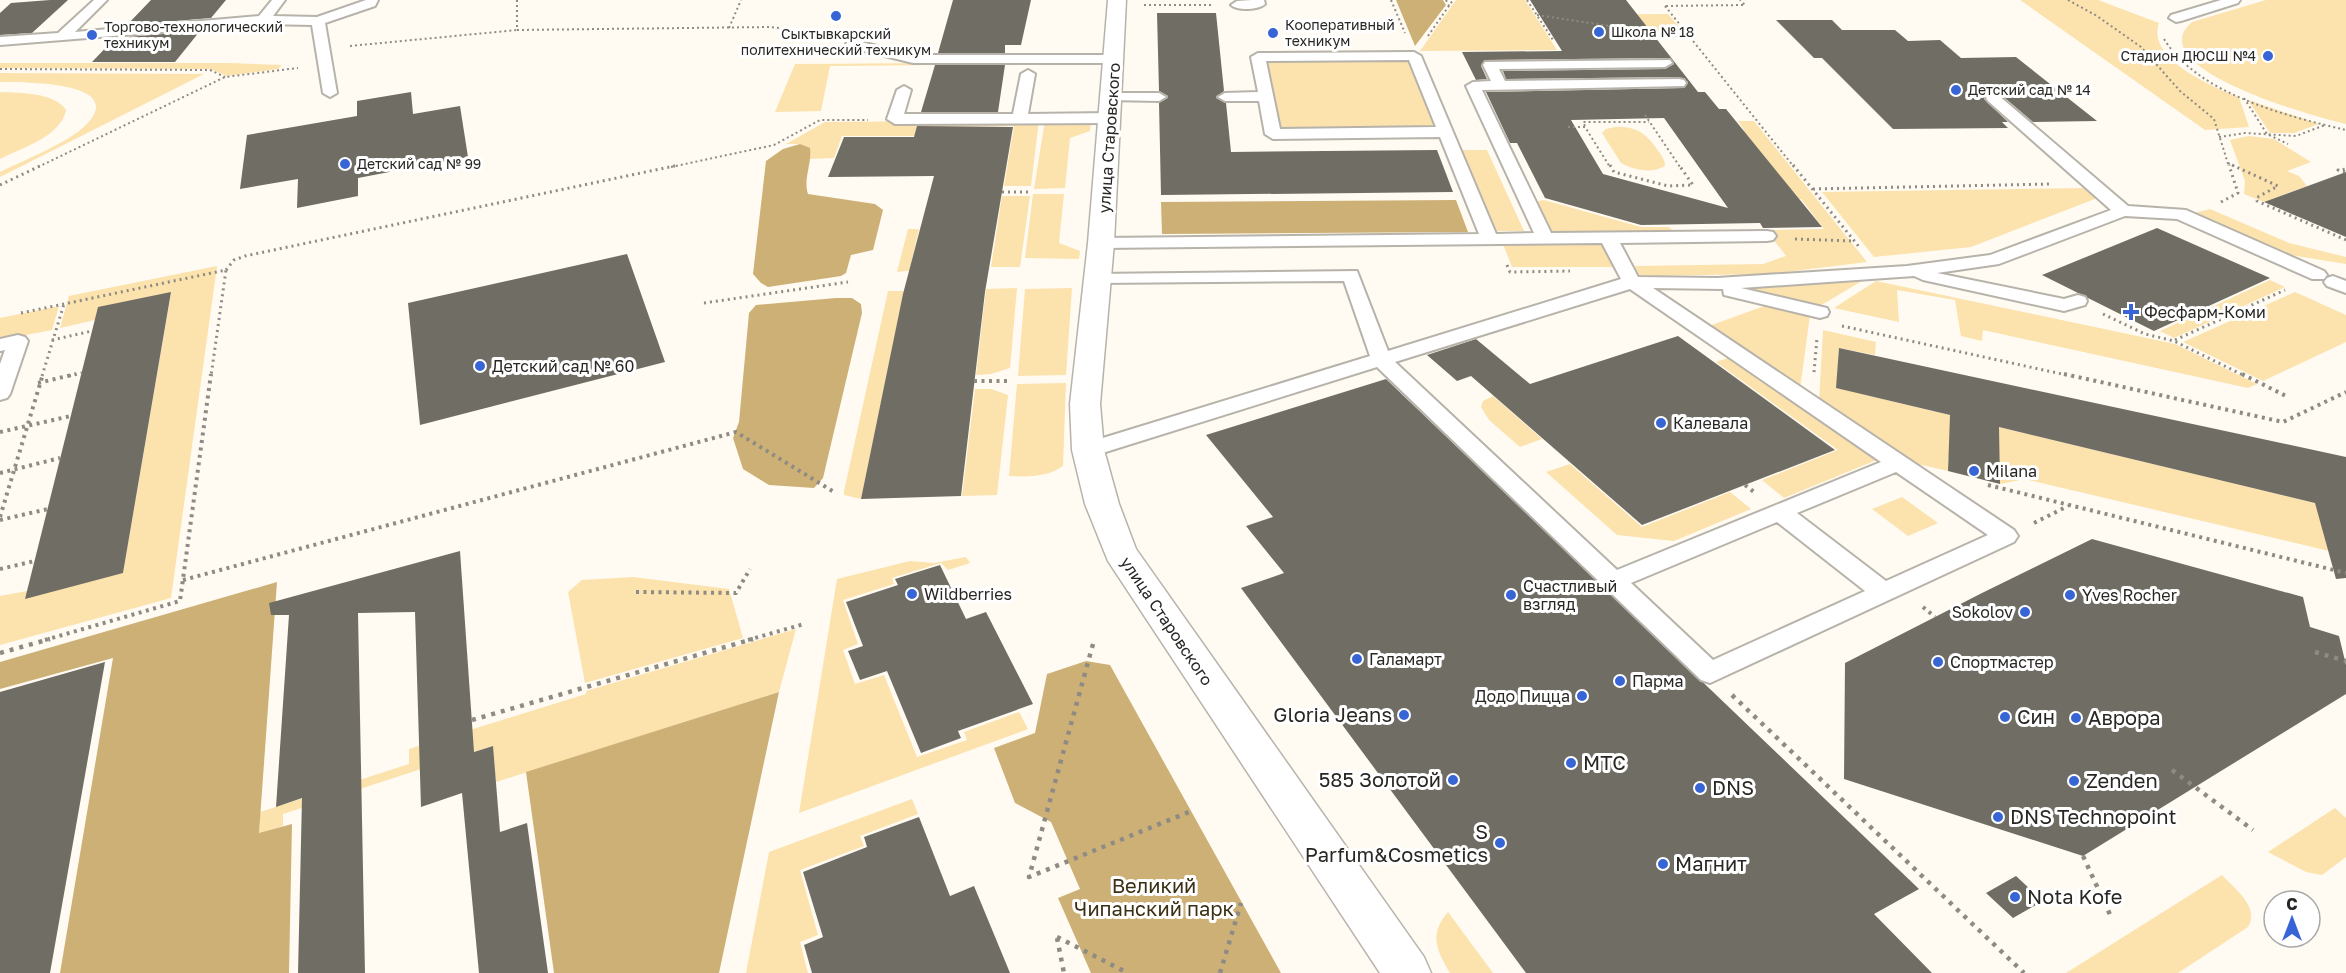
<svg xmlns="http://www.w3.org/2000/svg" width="2346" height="973" viewBox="0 0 2346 973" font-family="'Golos Text',sans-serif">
<rect width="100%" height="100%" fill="#fffbf2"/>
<path fill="#fce2ad" d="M1456 0H1525L1557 50 1420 51Z
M2020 0H2098L2159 23C2146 59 2213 87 2239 97L2249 127 2205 130Z
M2266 0H2346V124C2318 118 2138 68 2192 22Z
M1668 14 1687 36 1541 15Z
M1408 59 1436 128 1280 129 1265 61Z
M0 63H230L282 65 278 69 227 76 210 69 0 68Z
M941 63 940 65 830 66 821 111 775 112 795 64Z
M0 73 204 74 0 177V172C24 160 68 143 86 125 129 81 21 82 0 82Z
M0 92C20 93 54 92 66 110 61 137 21 148 0 159Z
M2248 100 2319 124 2294 133H2270Z
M1039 120 1031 186H1004L1014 126 946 127 943 136H842L834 158 810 159 800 144H786L825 122Z
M1045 120H1091L1090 131 1070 138 1065 188 1034 189Z
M1738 121H1754L1867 262 1769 274 1640 276 1635 266 1763 264 1786 256 1766 230 1824 229 1801 199H1792L1765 157H1758L1737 131 1744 130Z
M1615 127C1635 126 1645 132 1657 149 1661 155 1665 159 1665 166 1651 174 1634 170 1621 163L1602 133 1606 129Z
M2249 136 2274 139 2311 162 2287 171 2299 176 2307 186 2264 202 2244 194 2245 181 2230 140Z
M1458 150H1487L1524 231H1493Z
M2089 188 2100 197 1971 247 1874 257 1822 192Z
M1033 194H1064L1059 243 1080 251 1079 259 1025 258Z
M1002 196H1030L1020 267H991Z
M1544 200 1641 227H1669L1672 230H1691L1555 234 1547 230 1534 202Z
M2210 209 2289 243 2346 257V264L2273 252 2187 215Z
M908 229H919L910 268H933L897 272Z
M1605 243 1618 267H1512L1503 244Z
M217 266 171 598 0 645V596L123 573 171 293 95 320 60 328 69 296Z
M1867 278 1818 307 1726 287Z
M2270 280 2285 287 2174 338 2160 331Z
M1876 281 2175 344 2257 384 2248 388 1983 330 1982 341 1961 336 1955 300 1897 290 1899 322 1834 308Z
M1017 288 1010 368 991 374 976 375 986 289Z
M1072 288 1066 375 1018 376 1025 289Z
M888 291H904L861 499 844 495V491Z
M2295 292 2346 315V342L2263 381 2183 342Z
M1767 305 1810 315 1800 389 1709 326Z
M59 306 52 330 0 340V318Z
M1823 330 1876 342 1875 355 1839 348 1837 388 2315 503 2346 555 2025 479 2000 484 1999 470 1948 458V471L1900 460 1819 403Z
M1734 356 1879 459 1784 498 1762 480 1838 450 1716 362Z
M1066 383 1063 466C1048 477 1028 477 1009 476L1017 384Z
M975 389H991L1008 395 997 495 962 496Z
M1493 396 1542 439 1520 447 1489 420 1481 407 1483 401Z
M1570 464 1642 527 1730 492 1751 509 1674 541 1617 535 1546 472Z
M1902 497 1938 523 1908 536 1872 509Z
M966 557 970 563 948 570 941 563 892 578 894 584 843 600 858 644 843 650 855 684 884 675 917 757 967 740 964 732 1019 712 1028 729 799 813 837 579 910 561 934 563Z
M633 577 729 589 743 638 585 683 568 592 582 580Z
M796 629 779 692 496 782 492 746 283 814V826L259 834 260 812 409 764V749L586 694V691Z
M912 799 918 814 860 836 864 846 800 870 818 935 800 942 808 973H746L769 852Z
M2335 808 2346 818V857L2322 875 2306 872 2268 852Z
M2222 875C2235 889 2260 907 2248 927L2178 973H2066Z
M1448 912 1493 973H1450C1436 950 1429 934 1448 912Z"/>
<path fill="#cdb076" d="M1396 0H1443L1446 5 1415 46Z
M800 144 810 148C812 164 803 179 808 194L875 204 883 210 873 250 851 255 846 273 841 276 768 287 761 283 753 274 766 161 783 149Z
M1456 200 1468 232 1162 234 1161 202Z
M836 298H852L861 304 862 313 823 478 814 488 769 485 743 469 733 438 739 422 749 313 756 305Z
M277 582 259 833 292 824 289 973H60L113 658 0 689V662Z
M1086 661 1110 665 1281 973H1091L1058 898 1080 889 1051 822 1015 803 994 748 1035 733 1047 674Z
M779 692 719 973H554L526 772Z"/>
<path fill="#706d65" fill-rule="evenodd" d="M50 0H68L32 33 0 35V13L11 3Z
M151 0H226L211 18 127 25Z
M953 0H1031L1021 45H1005V53H938Z
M1530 0H1626L1698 92H1705L1719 109H1726L1822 227 1763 228 1760 223 1641 225 1545 198 1517 143H1510L1486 92 1684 88 1688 82 1679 77 1506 79 1503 71 1665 69 1674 64 1670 58 1485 60 1481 66 1487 79 1476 80 1462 52 1562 51ZM1664 118 1728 208 1603 174 1571 120Z
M1157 13H1216L1224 91 1216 98 1226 103 1231 152 1437 150 1453 192 1161 195 1159 103 1168 96 1159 91Z
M1776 20H1832L1842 30H1895L1908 41 1940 40 1961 58 2016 57 2097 121 2033 122 1999 93H1988L1984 99 2008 122H2002L2008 128 1893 129 1822 58H1814Z
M200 31 175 62H92L115 38Z
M935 65H1005L998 112H921Z
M411 92 413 114 460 106 468 157 358 178V196L297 208 298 179 240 189 247 135 357 116V101Z
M917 126 1013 127 985 292 961 496 861 499 903 294 934 176 828 177 844 137H914Z
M2346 172V237L2264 202Z
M2157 228 2270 278 2154 331 2042 275Z
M627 254 665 362 420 425 408 303Z
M171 292 123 573 25 599 98 307Z
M1678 336 1835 450 1642 525 1471 376 1457 381 1427 355 1476 339 1530 384Z
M1839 348 2346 457V578L2336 579 2315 503 1999 427 2000 484 1948 471 1950 415 1836 388Z
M1386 379 1919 889 1874 914 1932 973H1526L1241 588 1284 573 1246 526 1273 517 1206 435Z
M2092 539 2303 597 2310 627 2339 636 2346 665V694L2083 856 1844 779 1845 663 1982 593Z
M460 551 474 752 493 746 500 832 527 823 548 973H479L462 793 421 807 415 612 358 613 365 973H298L302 798 276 807 289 615H271L269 603Z
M940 565 966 619 986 612 1033 704 958 731 961 738 921 753 887 671 860 680 848 651 863 646 846 602 898 585 895 579Z
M105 662 50 973H0V692Z
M919 817 950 896 974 886 1010 973H812L804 945 823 937 803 872 867 847 864 837Z
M2016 876 2043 901 2013 918 1986 893Z"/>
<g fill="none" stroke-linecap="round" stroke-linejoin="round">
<g stroke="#b7b3ab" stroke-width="4">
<path id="service" d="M94 0H107L75 32 259 16 272 0H285L273 16 317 17 366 0H378L375 6 325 23 337 93 330 97 323 93 312 25 263 24 0 45V37L58 33Z
M1252 0H1264L1265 4C1258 10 1238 11 1231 5L1237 1Z
M2221 0H2240L2238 3 2181 21 2176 22 2169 18 2171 15Z
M853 40 913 55H1115L1122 59 1115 63H913L848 47 846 44 848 41Z
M1414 52 1421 56 1496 234 1534 233 1466 86 1473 82 1491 81 1483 65 1485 62 1670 60 1672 63 1665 67 1499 69 1505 81 1679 79 1684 80 1686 83 1684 86 1482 90 1551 233 1767 231 1773 232 1776 236 1773 240 1767 241 1620 243 1638 277 1717 278 1907 266 1990 255 2111 210 1988 101 1986 98 1988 95H1998L2128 206 2186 210 2324 271 2327 275 2324 279H2312L2177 219 2125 216 1999 264 1937 273 2064 299 2078 295 2085 297 2087 301 2085 305 2064 311 1923 280 1914 276 1741 288 1827 308 1829 312 1827 316 1820 318 1724 295 1723 289 1653 288 2014 530 2018 536 2014 542 1710 683 1701 680 1377 367 1096 455 1088 457 1080 455 1077 450 1080 445 1370 356 1344 281 1098 283 1092 282 1089 278 1092 274 1357 271 1388 351 1621 279 1602 243 1101 248 1095 247 1092 243 1095 239 1101 238 1479 234 1440 137 1273 139 1265 134 1259 101H1225L1218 97 1225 93 1258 92 1251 57 1258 53ZM1409 60 1436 127 1280 129 1266 61ZM1630 289 1881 462 1617 570 1395 362ZM1896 472 1988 535 1886 581 1797 513ZM1777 522 1865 591 1713 660 1631 583Z
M1028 70 1035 74 1028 114 1110 113 1118 118 1110 123 895 124 887 119 897 90 904 86 911 90 904 114H1013L1021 74Z
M1112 93H1159L1166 97 1159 101 1107 100 1105 97 1107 94Z
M2333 276 2346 281V293L2327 286 2324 282 2327 278Z
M18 335 25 337 28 341 10 394 7 398 0 400V364L5 350 0 351V339Z"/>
</g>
<g stroke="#b7b3ab" stroke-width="3">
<path id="tertiary" d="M1108 0H1126L1114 243 1100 404 1104 450 1119 504 1136 549 1424 957 1431 973H1380L1108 561 1085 504 1072 450 1070 404 1088 243Z"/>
</g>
<path stroke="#8e8b85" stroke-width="2" stroke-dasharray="2 3" stroke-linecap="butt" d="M517 0V30L770 27 830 34
M1391 0 1405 33
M1446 0 1449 6
M1527 0 1553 40
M2068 0 2097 16 2141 47 2180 91 2214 119 2229 167
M1144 5H1212
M1665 6 1794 167
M1666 6 1745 5 1740 0
M1537 15 1690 38
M729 28 741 0
M1428 36 1453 0
M2164 39C2198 94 2286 116 2346 130
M350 46 517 30
M0 69 210 70 225 77
M2244 98 2267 134 2288 144
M1645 115 1680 167
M1585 126 1583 122H1649
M1568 127H1585L1610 167
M2219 137 2245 133 2296 136 2325 125
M2228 163 2236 167
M38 167 225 77 298 68
M671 167 774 145 820 120H868"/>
<path stroke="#8e8b85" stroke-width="3" stroke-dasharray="2 4" stroke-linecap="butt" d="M1610 165 1614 172 1668 186 1693 185 1679 165
M1793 165 1860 248
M2232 165 2278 186 2256 198 2257 201 2346 240
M2345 172 2338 170 2346 169
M0 185 42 165
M1813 189 2049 184
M1002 192H1032
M2221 202 2238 193 2229 165
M1795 239 1854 241
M1507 265 1510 272 1570 271
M226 270 234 260 245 256 679 165
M704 303 848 282
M21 313 226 270 211 376
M2103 314 2145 334 2174 341 2245 376
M1842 326 2071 376
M52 340 92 331
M2175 340 2285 290
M1814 372 1817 338
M42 376 64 304
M69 376 82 373"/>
<path stroke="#8e8b85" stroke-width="4" stroke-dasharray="3 4.5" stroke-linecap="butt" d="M2064 374 2283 422 2346 392
M2242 374 2288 397
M974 381H1011
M38 383 76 374
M0 432 71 416
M0 473 60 458
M1745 485 1754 492
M1988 485 2346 573
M0 517 43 374
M0 520 48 509
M2034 523 2068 506
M0 569 35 561
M183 580 736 432 834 492
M636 592 736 593 750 569
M1923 607 1935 617
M45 640 180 601 211 374
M748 640 804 624"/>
<path stroke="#8e8b85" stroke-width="4.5" stroke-dasharray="4 6" stroke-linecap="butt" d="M1093 644 1029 877 1189 812
M2315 652 2346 661
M0 653 50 639
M1732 695 2024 973
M472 720 753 639
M2172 770 2253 830
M2083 856 2112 919
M1057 937 1128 973
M1057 938 1064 973
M1220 973 1241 903"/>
<use href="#service" fill="#fff" fill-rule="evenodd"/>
<use href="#tertiary" fill="#fff" fill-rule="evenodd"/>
</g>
<g fill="#3865d5" stroke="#fff" stroke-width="2">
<circle cx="836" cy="16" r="6"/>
<circle cx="1599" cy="32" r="6"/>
<circle cx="1273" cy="33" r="6"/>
<circle cx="92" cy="35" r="6"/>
<circle cx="2268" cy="56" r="6"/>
<circle cx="1956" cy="90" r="6"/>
<circle cx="345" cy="164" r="6"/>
<path d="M2128 303h6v6h6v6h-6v6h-6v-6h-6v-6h6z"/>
<circle cx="480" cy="366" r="6"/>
<circle cx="1661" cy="423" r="6"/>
<circle cx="1974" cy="471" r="6"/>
<circle cx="912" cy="594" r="6"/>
<circle cx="1511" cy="595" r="6"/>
<circle cx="2070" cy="595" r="6"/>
<circle cx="2025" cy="612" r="6"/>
<circle cx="1357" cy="659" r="6"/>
<circle cx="1938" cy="662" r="6"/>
<circle cx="1620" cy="681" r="6"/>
<circle cx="1582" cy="696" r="6"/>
<circle cx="1404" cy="715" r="6"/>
<circle cx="2005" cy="717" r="6"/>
<circle cx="2076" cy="718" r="6"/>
<circle cx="1571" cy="763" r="6"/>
<circle cx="1453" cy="780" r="6"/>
<circle cx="2074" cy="781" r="6"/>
<circle cx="1700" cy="788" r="6"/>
<circle cx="1998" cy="817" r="6"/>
<circle cx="1500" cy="843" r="6"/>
<circle cx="1663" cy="864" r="6"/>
<circle cx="2015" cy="897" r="6"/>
</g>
<g text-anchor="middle" stroke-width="6" stroke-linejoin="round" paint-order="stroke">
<g font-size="14" fill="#292724" stroke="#fff" text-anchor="start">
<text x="1285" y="30">Кооперативный<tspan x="1285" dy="16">техникум</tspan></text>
<text x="104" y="32">Торгово-технологический<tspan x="104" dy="16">техникум</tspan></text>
<text x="1611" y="37">Школа № 18</text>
<text x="836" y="39" text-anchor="middle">Сыктывкарский<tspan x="836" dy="16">политехнический техникум</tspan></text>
<text x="2256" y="61" text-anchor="end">Стадион ДЮСШ №4</text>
<text x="1968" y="95">Детский сад № 14</text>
<text x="357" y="169">Детский сад № 99</text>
</g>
<g font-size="16" fill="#292724" stroke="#fff">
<text transform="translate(1109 138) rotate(-86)" y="6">улица Старовского</text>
<text transform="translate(1167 621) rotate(56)" y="6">улица Старовского</text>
</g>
<g font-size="16" fill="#292724" stroke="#fff" text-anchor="start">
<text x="2144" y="318">Фесфарм-Коми</text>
<text x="492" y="372">Детский сад № 60</text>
<text x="1673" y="429">Калевала</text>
<text x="1986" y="477">Milana</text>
<text x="1523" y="592">Счастливый<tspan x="1523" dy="18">взгляд</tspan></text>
<text x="924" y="600">Wildberries</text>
<text x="2082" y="601">Yves Rocher</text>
<text x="2013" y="618" text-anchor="end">Sokolov</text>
<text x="1369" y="665">Галамарт</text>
<text x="1950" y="668">Спортмастер</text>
<text x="1632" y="687">Парма</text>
<text x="1570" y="702" text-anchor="end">Додо Пицца</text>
</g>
<g font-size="20" fill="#292724" stroke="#fff" text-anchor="start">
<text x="1392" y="722" text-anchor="end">Gloria Jeans</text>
<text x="2017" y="724">Син</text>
<text x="2088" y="725">Аврора</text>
<text x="1583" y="770">МТС</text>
<text x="1441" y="787" text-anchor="end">585 Золотой</text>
<text x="2086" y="788">Zenden</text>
<text x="1712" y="795">DNS</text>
<text x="2010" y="824">DNS Technopoint</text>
<text x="1488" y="839" text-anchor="end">S<tspan x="1488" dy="23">Parfum&amp;Cosmetics</tspan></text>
<text x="1675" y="871">Магнит</text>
<text x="2027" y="904">Nota Kofe</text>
</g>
<g font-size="20" fill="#3b2f14" stroke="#fff">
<text x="1154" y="893">Великий<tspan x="1154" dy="23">Чипанский парк</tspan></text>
</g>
</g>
<g transform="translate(2292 919)"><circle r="28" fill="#ffffff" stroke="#a9a9a7" stroke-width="1.5"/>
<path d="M0-4.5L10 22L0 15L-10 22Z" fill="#3865d5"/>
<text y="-9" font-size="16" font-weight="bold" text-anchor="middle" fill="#292724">С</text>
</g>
</svg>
